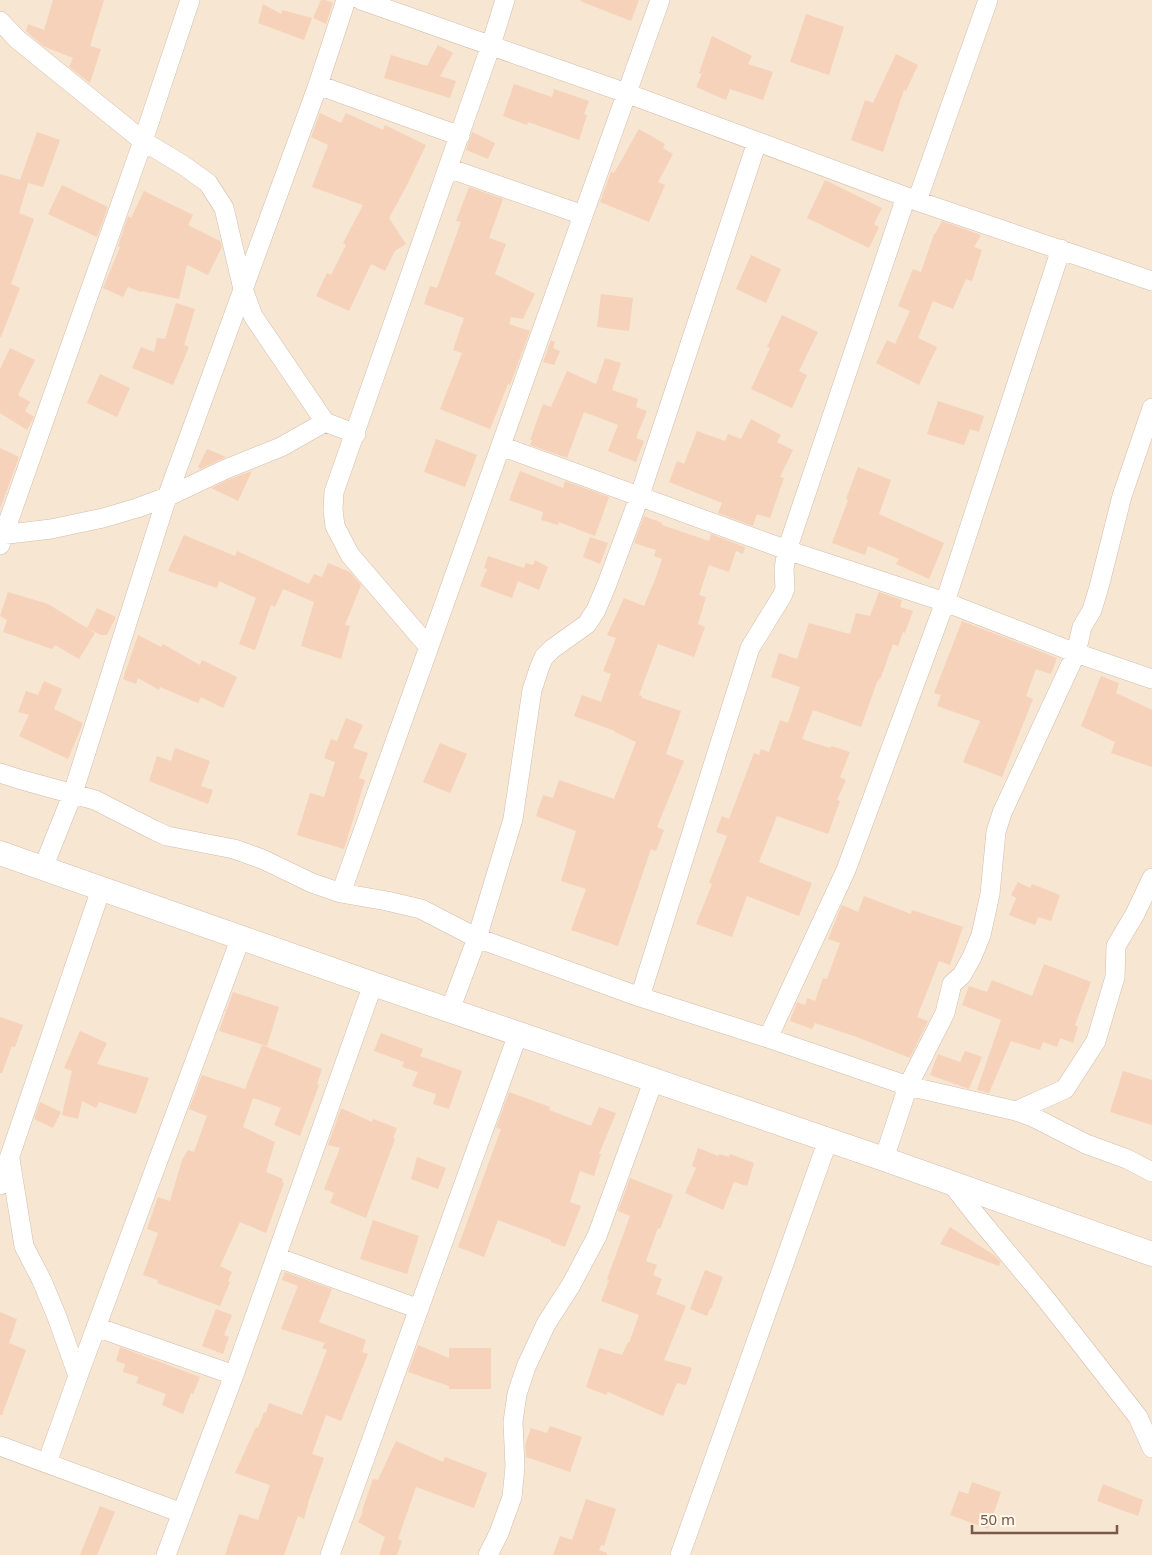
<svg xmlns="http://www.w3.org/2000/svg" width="1152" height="1555" viewBox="0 0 1152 1555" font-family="'Noto Sans',sans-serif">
<rect width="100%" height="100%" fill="#fef4e5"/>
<path fill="#f6e6d2" d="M0 0H1152V1555H0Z"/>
<path fill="#f6d2ba" d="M53 0H104L90 46 101 49 90 83 69 67 73 58 43 46 26 31 28 24 44 30Z
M321 0H325L333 3 326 24 313 18Z
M581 0H639L631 21 580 1Z
M263 4 281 14 282 10 312 18 304 40 258 23Z
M806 14 844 27 829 75 790 62Z
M712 36 752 56 748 64 773 72 763 100 730 89 726 100 696 87 702 74 699 73Z
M438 45 453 53 440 76 456 81 450 98 384 78 391 55 427 66Z
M896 54 918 65 906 91 904 90 883 152 851 140 865 100 873 103Z
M514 84 552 97 554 89 589 101 584 114 587 115 579 140 528 122 527 125 503 116Z
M320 113 341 123 346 113 383 130 385 125 426 145 407 185 389 218 406 244 395 251 385 271 371 264 349 311 316 296 327 273 331 275 346 245 343 243 363 205 312 187 328 145 311 137Z
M639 129 665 144 663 148 673 154 658 182 665 185 649 222 600 202 611 172 614 173Z
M37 132 60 140 43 187 28 183 19 213 34 219 11 284 20 288 1 337H0V174L20 180Z
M472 132 495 143 488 159 466 150Z
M825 180 882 208 874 224 879 227 869 248 807 218Z
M62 185 108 207 97 237 48 214Z
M469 187 503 199 489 238 506 244 495 274 535 294 523 319 511 317 509 324 530 331 510 385 508 384 490 429 440 409 462 353 453 350 464 318 424 304 430 286 437 288 461 222 456 221Z
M144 191 193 215 188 225 220 241 222 247 208 275 187 265 179 299 141 291V292L128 287 123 297 103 288 120 247 118 246 128 216 131 218Z
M942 221 981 235 974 247 982 250 972 281 966 279 953 309 933 301 918 338 937 347 919 385 876 363 887 340 895 344 910 311 898 306 913 269 921 272 934 234H935Z
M751 255 781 269 766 303 736 289Z
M601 294 633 298 629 331 597 327Z
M176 303 195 309 184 345 189 347 173 385 132 368 141 347 154 352 157 338 165 339Z
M782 315 818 332 799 371 807 375 792 408 751 389 770 348 767 347Z
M551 340 555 342 553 348 560 351 554 365 543 362Z
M10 348 35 360 18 395 30 402 25 411 34 417 27 430 0 413V369Z
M605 358 621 363 612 390 638 399 636 407 647 411 636 438 644 441 636 462 608 451 618 425 584 412 567 458 530 445 532 440H530L543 404 551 407 567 371 596 384Z
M100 374 130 388 117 417 87 403Z
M938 401 984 416 979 432 970 429 964 445 927 434Z
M751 419 781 435 777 442 793 450 780 477 784 478 770 518 757 514 753 526 718 513 722 503 669 482 677 461 684 464 697 431 725 441 728 434 741 439Z
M436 439 477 455 465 487 424 472Z
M0 448 19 457 0 509Z
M207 449 226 457 201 469 198 467Z
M858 467 891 480 879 514 944 543 929 579 896 564 899 559 868 546 865 555 832 543 848 500 846 499Z
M252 471 238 501 211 488 230 479Z
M520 471 563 488 565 481 609 497 595 536 559 522 558 525 541 520 543 512 509 500Z
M644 516 662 523V525L709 541 711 534 745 547 743 554 736 551 729 572 709 565 699 595 706 597 698 624 705 627 694 657 658 644 639 695 642 696V698L681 711 666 754 684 761 657 827 664 830 656 851 651 849 618 946 571 930 586 889 561 881 576 831 536 816 543 795 553 798 559 780 614 799 636 742 615 732V731L574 716 582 695 601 702 611 674 603 671 616 638 607 635 624 598 644 606 656 577 662 559 654 556 656 550 634 543Z
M184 535 235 556 237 551 309 584 314 574 322 577 328 563 350 572 361 585 345 625 350 626 341 659 301 646 314 602 283 589 275 607 271 605 255 650 239 644 256 598 219 581 217 588 168 571Z
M590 537 608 543 600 564 583 557Z
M488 556 524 568 526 563 533 565 535 560 548 567 539 590 518 581 512 598 480 586 487 569 484 568Z
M8 592 48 604 95 633 79 659 55 645 52 649 3 632 7 620 0 616Z
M879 592 902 600 900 607 913 611 905 633 903 632 898 646 893 644 881 677 877 682 861 727 813 710 802 739 830 748 831 746 850 752 840 777 846 780 837 800 840 801 828 834 777 816 759 862 812 883 799 916 747 896 732 937 696 924 712 884 709 883 727 836 716 832 722 816 729 819 754 753 759 755 761 749 769 752 780 720 788 723 800 687 771 677 779 653 797 659 809 623 850 634 856 613 870 616Z
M97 608 116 617 107 635H101L87 628Z
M962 621 1057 658 1051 674 1036 669 1026 696 1033 699 1002 777 963 762 980 721 937 706 941 695 934 693Z
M138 635 161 647 163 644 200 665 202 660 237 677 223 708 201 697 198 703 160 687 159 690 138 678 136 684 123 679Z
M1101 676 1119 683 1116 693 1152 710V767L1111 753 1115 742 1081 726Z
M44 681 62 689 54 709 83 723 68 759 19 736 29 715 18 712 26 691 38 695Z
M346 718 363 725 353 748 368 753 359 778 365 780 344 849 297 835 310 793 324 797 335 762 324 758 331 739 337 741Z
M440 743 467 754 450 793 423 782Z
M175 748 210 761 201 786 213 790 208 804 149 781 157 756 171 761Z
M1018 882 1030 888 1032 884 1060 895 1051 921 1038 917 1035 925 1009 915 1016 898 1011 895Z
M864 896 911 914 912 910 963 927 950 965 939 961 917 1017 928 1021 910 1058 857 1037 815 1023 812 1029 790 1021 797 1002 805 1005 807 998 815 1001 823 978 827 979 840 943 828 939 842 905 858 912Z
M1044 964 1091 982 1075 1025 1078 1027 1073 1043 1060 1038 1057 1047 1043 1042 1040 1050 1011 1041 989 1093 977 1090 1001 1020 962 1005 969 986 987 992 992 980 1032 996Z
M233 992 279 1007 267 1046 219 1031Z
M0 1017 23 1025 15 1047 12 1046 2 1073H0Z
M80 1031 107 1043 97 1064 149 1078 136 1114 99 1102 96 1108 82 1101 78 1119 62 1115 72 1071 64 1068Z
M381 1033 423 1049 420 1056 462 1071 449 1109 433 1104 436 1094 412 1086 418 1072 402 1067 404 1062 374 1051Z
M262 1045 322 1069 317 1084 319 1085 300 1136 274 1125 281 1108 253 1098 243 1127 275 1142 266 1172 283 1179 282 1182 284 1183 266 1233 240 1222 220 1266 232 1272 228 1281 230 1282 220 1306 157 1283 158 1280 143 1275 158 1233 147 1229 158 1197 170 1201 182 1160 188 1150 194 1152 207 1116 189 1109 202 1075 245 1089Z
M965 1051 982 1057 969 1089 930 1075 938 1054 960 1062Z
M1123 1071 1152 1080V1125L1110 1112Z
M509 1092 550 1107 549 1110 591 1126 599 1107 616 1113 599 1154H601L594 1176 580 1171 570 1202 581 1206 565 1247 551 1242V1240L498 1220 484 1257 458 1247 501 1129 496 1128Z
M40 1102 61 1112 53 1128 34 1119Z
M341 1108 372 1122 373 1119 397 1128 393 1138 395 1139 366 1218 330 1203 334 1193 324 1189 340 1148 328 1145Z
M698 1148 719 1156V1154L729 1157 730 1154 754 1163 747 1186 734 1182 723 1210 685 1193 696 1168 692 1166Z
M417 1157 446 1168 438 1189 411 1179Z
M630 1178 673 1195 660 1229 658 1228 646 1261 657 1265 653 1275 662 1279 656 1294 686 1306 664 1360 692 1368 686 1385 677 1383 663 1416 608 1392 606 1395 586 1387 599 1348 622 1355 628 1342 629 1343 639 1315 601 1301 609 1280 607 1279 630 1216 618 1211Z
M373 1220 419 1236 407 1274 360 1259Z
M950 1227 994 1255 1001 1262 999 1266 940 1244Z
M705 1270 723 1277 711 1309 710 1308 707 1316 690 1309Z
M285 1272 332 1289 319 1322 366 1340 362 1352 368 1354 341 1421 326 1415 312 1454 324 1458 309 1500 304 1519 298 1516 284 1555H225L239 1514 258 1520 270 1485 235 1473 256 1427 258 1428 264 1412 266 1413 269 1403 302 1415 327 1350 322 1348 325 1343 281 1329 298 1286 282 1280Z
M216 1309 232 1315 224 1335 229 1337 223 1354 202 1346Z
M0 1312 17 1319 9 1343 26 1350 2 1415H0Z
M418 1345 449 1358V1348H491V1389H449V1386L408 1372Z
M120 1347 200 1377 193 1394 191 1393 183 1414 162 1405 166 1394 136 1383 139 1377 123 1372 125 1364 116 1361Z
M550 1426 582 1437 570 1472 526 1457 525 1445 531 1428 547 1433Z
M396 1441 443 1462 445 1457 487 1473 474 1508 416 1487 398 1539 402 1541 397 1555H379L385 1537 358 1522 363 1512 362 1511 373 1479 378 1480Z
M972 1482 1001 1492 988 1529 950 1515 959 1491 968 1494Z
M1103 1484 1143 1500 1138 1516 1097 1501Z
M586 1499 616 1509 604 1546 601 1545 599 1550 607 1553V1555H553L560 1536 572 1540Z
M100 1506 115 1512 97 1555H80Z"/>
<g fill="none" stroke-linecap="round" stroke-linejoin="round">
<g stroke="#d3bdac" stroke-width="20">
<path id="minor" d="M361 0 626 93 917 201 1152 281
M0 21 17 39 143 141 183 165 208 183 224 208 243 289 253 316 325 422 356 434
M318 85 460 136
M448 168 583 215
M917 201 988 0
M501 446 787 550 945 602 1076 653 1152 679
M0 535 51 529 103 518 137 508 167 497 226 469 281 447 325 422
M0 545 143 141 190 0
M428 646 350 555 335 526 333 510 334 492 491 45 505 0
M0 773 22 780 95 800 154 830 167 836 234 849 262 859 312 883 341 893 387 901 421 909 477 938 640 997 768 1038 908 1086 1016 1111 1033 1117 1086 1144 1127 1159 1152 1172
M43 868 73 793 167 497 318 85 346 0
M341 893 660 0
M640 997 750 648 782 596 785 589 784 569 787 550 906 197
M450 1010 477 938 513 819 532 690 540 666 544 657 552 649 587 624 596 610 607 584 640 495 757 142
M768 1038 846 870 945 602 1061 249
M1016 1111 1065 1089 1096 1041 1115 977 1116 946 1135 914 1152 878
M10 1159 24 1246 42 1281 57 1317 78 1376
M884 1159 908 1086 945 1013 952 984 962 975 972 957 981 935 990 894 996 832 1002 813 1076 653 1082 627 1092 610 1099 587 1122 496 1152 408
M951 1183 976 1215 1045 1298 1138 1417 1152 1448
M0 1185 101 889
M276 1257 419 1309
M96 1327 234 1375
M0 1446 182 1513
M47 1463 78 1376 241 937
M166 1555 234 1375 373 984
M330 1555 518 1034
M488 1555 499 1533 512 1497 515 1467 513 1422 517 1394 526 1367 546 1324 571 1285 597 1236 654 1079
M680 1555 828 1140"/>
</g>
<g stroke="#d3bdac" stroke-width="25">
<path id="tertiary" d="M0 853 373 984 884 1159 1152 1254"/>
</g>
<use href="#minor" stroke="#fff" stroke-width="19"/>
<use href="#tertiary" stroke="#fff" stroke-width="24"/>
</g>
<path d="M972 1525v8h145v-8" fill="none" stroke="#795947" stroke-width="2.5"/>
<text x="980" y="1525" font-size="15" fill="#795947" stroke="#fff8ed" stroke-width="4" paint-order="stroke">50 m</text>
</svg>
